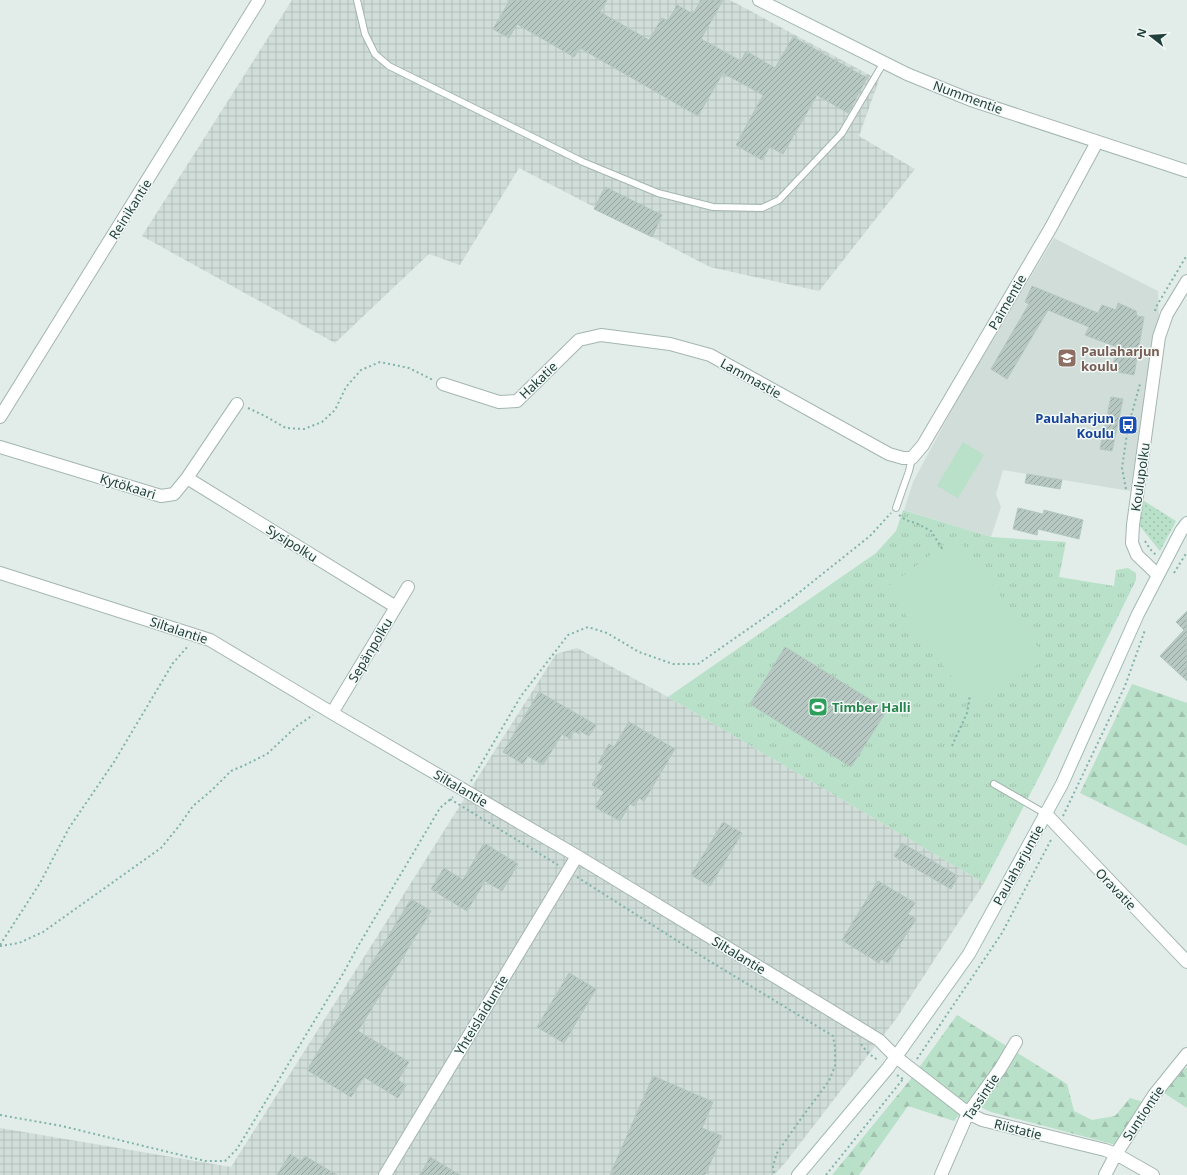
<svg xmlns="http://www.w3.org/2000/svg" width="1187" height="1175" viewBox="0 0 1187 1175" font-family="'Noto Sans',sans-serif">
<defs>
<pattern id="industrial-grid" width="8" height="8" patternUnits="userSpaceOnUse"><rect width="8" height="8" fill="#d0ddd9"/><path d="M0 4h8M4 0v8" fill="none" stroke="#b2bfbb"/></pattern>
<pattern id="grass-dots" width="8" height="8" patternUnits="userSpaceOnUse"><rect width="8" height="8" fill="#b9e0c8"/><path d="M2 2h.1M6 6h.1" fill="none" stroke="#9fc1ad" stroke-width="1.8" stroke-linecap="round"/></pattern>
<pattern id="forest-firs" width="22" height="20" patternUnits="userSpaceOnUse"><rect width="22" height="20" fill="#b9e0c8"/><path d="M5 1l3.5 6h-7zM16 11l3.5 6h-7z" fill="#9fc1ad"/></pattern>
<pattern id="park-tufts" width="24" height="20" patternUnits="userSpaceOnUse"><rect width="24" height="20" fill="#b9e0c8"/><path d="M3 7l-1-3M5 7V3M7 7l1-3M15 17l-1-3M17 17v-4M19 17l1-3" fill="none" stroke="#9fc1ad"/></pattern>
<pattern id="building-hatch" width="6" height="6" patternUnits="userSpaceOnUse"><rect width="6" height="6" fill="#b7c8c3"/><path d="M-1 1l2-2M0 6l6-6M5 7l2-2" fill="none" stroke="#94a4a0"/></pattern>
</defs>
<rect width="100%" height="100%" fill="#e2ede9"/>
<path fill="#d0ddd9" d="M1054 238 1158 291 1159 318 1130 491 1003 470 996 494 1001 507 991 537 904 510 913 482 958 398Z"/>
<path fill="url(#industrial-grid)" d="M292 0H730L879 80 859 136 915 169 819 291 710 267 519 168 460 265 429 254 335 343 142 236Z
M577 648 668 697 984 883 896 1019 785 1163 774 1175H0V1128L231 1167 556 654Z"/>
<path fill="url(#grass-dots)" d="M1141 499 1176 521 1160 551 1139 525Z"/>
<path fill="url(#forest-firs)" d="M1132 684 1187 703V846L1080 793Z
M957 1015 1067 1084 1074 1111 1092 1120 1115 1116 1130 1098 1144 1102 1116 1145 991 1112 970 1102 954 1121 908 1106 859 1175H832L910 1080Z
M1187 1067V1108L1164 1093 1176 1076Z"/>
<path fill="url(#park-tufts)" d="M903 510 991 537 1066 542 1059 577 1114 586 1116 570 1128 568 1136 573V580L1041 773 984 883 668 697 876 553 896 531Z"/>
<path fill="#b9e0c8" d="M963 442 984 455 958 498 937 486Z
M956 536 1046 658 975 709 886 588Z"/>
<path fill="url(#building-hatch)" stroke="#b4c7c1" d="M510 0H607L600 12 649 40 662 18 668 21 677 5 693 14 701 0H723L701 39 741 61 746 51 775 68 793 37 867 78 848 113 817 95 783 154 770 147 762 160 736 145 763 95 723 73 698 116 580 48 574 57 517 24 509 38 493 29Z
M605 187 662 215 652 237 594 209Z
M1032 286 1098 313 1102 305 1116 310 1118 303 1136 311 1137 316 1144 317 1134 375 1112 371 1117 347 1085 335 1089 327 1048 310 1007 379 991 369 1029 304 1025 302Z
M1111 397 1123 399 1112 451 1100 449Z
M1027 474 1062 480 1060 489 1025 483Z
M1018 508 1043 514 1044 510 1083 520 1079 539 1038 529 1037 535 1013 529Z
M1187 611V681L1160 656 1184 630 1176 622Z
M785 647 887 710 851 767 750 704Z
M539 692 596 725 589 736 580 731 579 734 574 731 570 739 562 734 543 765 528 756 523 764 503 752Z
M629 722 675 749 644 801 639 798 634 806 630 804 620 821 595 807 604 792 592 785 603 766 598 763 609 744 614 747Z
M723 822 742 833 710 886 691 875Z
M484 843 518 864 502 891 485 881 467 911 431 889 444 868 463 880Z
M902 843 958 876 951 889 894 856Z
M878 881 915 903 908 914 916 919 888 963 881 959 879 963 842 940Z
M411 899 431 911 358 1031 409 1062 398 1080 406 1085 398 1098 364 1077 351 1097 307 1070Z
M569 973 596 989 564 1043 537 1027Z
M653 1076 713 1102 702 1128 722 1136 705 1175H610Z
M290 1154 301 1161 305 1156 337 1175H277Z
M430 1157 460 1175H420Z"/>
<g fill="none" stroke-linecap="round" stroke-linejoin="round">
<g stroke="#a4b6b1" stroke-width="8">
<path id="service" d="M357 0 365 34 375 54 389 66 583 162 658 193 713 207 762 208 779 200 842 133 884 62
M896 508 909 471 912 458
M994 784 1046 814"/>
</g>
<g stroke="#a4b6b1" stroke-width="14">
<path id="minor" d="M759 0 907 74 971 100 1187 171
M443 384 499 402 517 401 579 340 601 335 670 344 710 355 889 454 903 458H912L923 445 1050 229 1097 142
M0 417 259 0
M0 447 161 496 174 494 187 478 237 404
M187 478 396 607
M0 573 210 640 332 713 577 856 879 1040 896 1057 968 1113 982 1120 1105 1150 1116 1154 1153 1175
M1158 575 1137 555 1132 543 1133 525 1159 337 1167 314 1187 281
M332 713 408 587
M1046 814 1187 962
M385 1175 577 856
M941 1175 968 1113 1000 1069 1016 1042
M1105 1175 1116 1154 1154 1095 1187 1054"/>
</g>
<g stroke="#9fbab3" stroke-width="14">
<path id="secondary" d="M798 1175 888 1068 969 954 1062 784 1138 614 1181 531 1187 523"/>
</g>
<path stroke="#80b3a9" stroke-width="2" stroke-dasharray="2 3" stroke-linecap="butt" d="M1155 311 1156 307 1187 255
M248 408 265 416 286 428 304 429 322 422 335 410 346 387 361 370 380 362 409 368 433 380
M1126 489 1122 468 1128 427 1140 384
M899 515 906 520 918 524 931 531 943 550
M1145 541 1150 549 1156 555
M1174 573 1187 552
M952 746 967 713 970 695
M471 781 521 696 568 635 588 627 607 633 639 652 673 664H698L791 599 870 536 891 513
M450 799 558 865
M1063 816 1125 686 1145 630
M577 877 698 954 833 1036 835 1047V1066L829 1081 800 1120 777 1153 773 1166 774 1175
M0 945 40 883 69 828 114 762 173 663 189 645
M0 946 19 943 43 932 161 848 179 826 193 806 212 790 231 771 245 765 267 754 297 726 313 715
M861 1044 868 1053 879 1061
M917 1059 1002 933 1052 838
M897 1075 903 1079
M0 1115 62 1126 205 1161H225L237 1149 344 972 357 948 440 808 453 797
M826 1175 903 1079"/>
<use href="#service" stroke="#fff" stroke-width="6"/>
<use href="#minor" stroke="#fff" stroke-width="12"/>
<use href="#secondary" stroke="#fff" stroke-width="12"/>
</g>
<defs>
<g id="school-square" transform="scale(1)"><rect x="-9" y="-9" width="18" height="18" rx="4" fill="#8d6e63" stroke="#f3f9f7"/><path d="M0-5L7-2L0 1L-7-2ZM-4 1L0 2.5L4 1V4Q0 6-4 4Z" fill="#fff"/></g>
<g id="bus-square" transform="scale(1)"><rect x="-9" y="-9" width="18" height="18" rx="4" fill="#1a4fb4" stroke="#f3f9f7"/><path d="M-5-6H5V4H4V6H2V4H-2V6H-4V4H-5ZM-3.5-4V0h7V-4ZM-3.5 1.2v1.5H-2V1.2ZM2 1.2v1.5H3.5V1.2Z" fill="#fff"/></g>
<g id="stadium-square" transform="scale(1)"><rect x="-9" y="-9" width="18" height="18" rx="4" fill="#2e9e5b" stroke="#f3f9f7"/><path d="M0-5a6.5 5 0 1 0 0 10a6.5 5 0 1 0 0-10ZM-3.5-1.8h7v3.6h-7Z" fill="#fff"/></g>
</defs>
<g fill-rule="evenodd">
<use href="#school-square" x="1067" y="358"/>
<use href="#bus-square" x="1128" y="425"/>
<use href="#stadium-square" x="818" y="707"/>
</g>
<g text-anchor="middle" stroke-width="3" stroke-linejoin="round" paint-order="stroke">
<g font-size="13" fill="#21403b" stroke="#f3f9f7">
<text transform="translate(968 97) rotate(20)" y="5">Nummentie</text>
<text transform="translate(130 209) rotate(-58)" y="5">Reinikantie</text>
<text transform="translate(1007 302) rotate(-60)" y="5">Paimentie</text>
<text transform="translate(751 378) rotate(29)" y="5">Lammastie</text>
<text transform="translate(538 380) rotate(-44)" y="5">Hakatie</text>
<text transform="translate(1140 477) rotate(-82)" y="5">Koulupolku</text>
<text transform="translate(128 486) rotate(17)" y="5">Kytökaari</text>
<text transform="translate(292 543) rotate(32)" y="5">Sysipolku</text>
<text transform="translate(179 630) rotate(18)" y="5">Siltalantie</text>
<text transform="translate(370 650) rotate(-59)" y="5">Sepänpolku</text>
<text transform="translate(461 788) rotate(30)" y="5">Siltalantie</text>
<text transform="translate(1018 865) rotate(-61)" y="5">Paulaharjuntie</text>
<text transform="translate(1116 889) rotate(46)" y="5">Oravatie</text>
<text transform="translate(739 955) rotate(31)" y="5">Siltalantie</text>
<text transform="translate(481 1015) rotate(-59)" y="5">Yhteislaiduntie</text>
<text transform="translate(981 1097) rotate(-56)" y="5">Tassintie</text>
<text transform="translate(1143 1113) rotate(-56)" y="5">Suntiontie</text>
<text transform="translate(1018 1129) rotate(14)" y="5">Riistatie</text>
</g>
<g font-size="13" font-weight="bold" fill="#785e54" stroke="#f3f9f7" text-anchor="start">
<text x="1081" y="356">Paulaharjun<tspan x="1081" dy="15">koulu</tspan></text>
</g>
<g font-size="13" font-weight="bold" fill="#164399" stroke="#f3f9f7" text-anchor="end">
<text x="1114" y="423">Paulaharjun<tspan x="1114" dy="15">Koulu</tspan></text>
</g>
<g font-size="13" font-weight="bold" fill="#27864d" stroke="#f3f9f7" text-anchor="start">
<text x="832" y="712">Timber Halli</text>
</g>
</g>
<g transform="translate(1151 36) rotate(287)" stroke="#f3f9f7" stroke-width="3" paint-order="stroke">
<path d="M0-3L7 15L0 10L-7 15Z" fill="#21403b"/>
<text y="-6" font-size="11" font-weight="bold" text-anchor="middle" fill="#21403b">N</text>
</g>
</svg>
